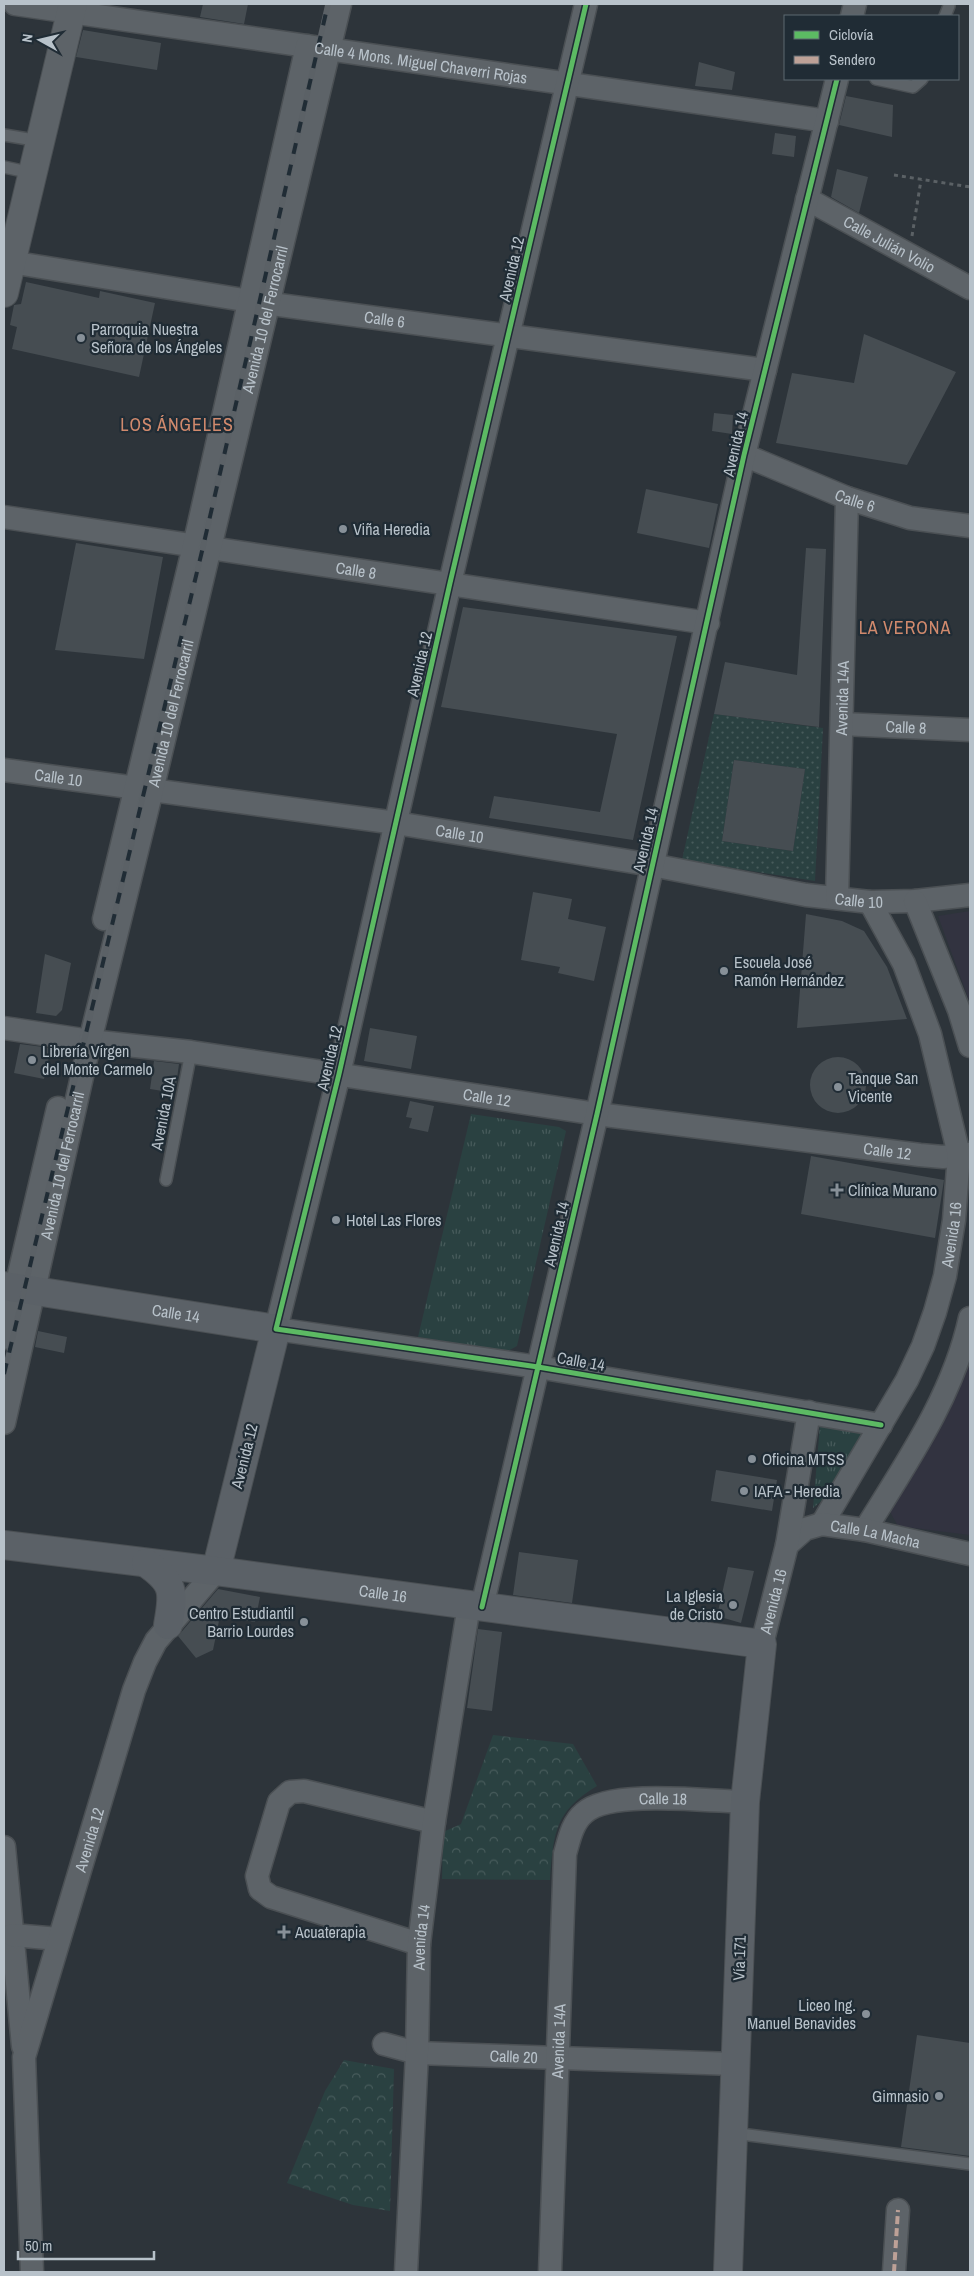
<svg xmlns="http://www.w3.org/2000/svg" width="974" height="2276" viewBox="0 0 974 2276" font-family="'Archivo Narrow',sans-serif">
<defs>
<pattern id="grass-tufts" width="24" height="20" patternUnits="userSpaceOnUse" patternTransform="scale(1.25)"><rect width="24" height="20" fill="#2a4141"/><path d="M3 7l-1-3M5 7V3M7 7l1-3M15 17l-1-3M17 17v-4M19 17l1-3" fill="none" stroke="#475b5b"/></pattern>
<pattern id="park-crowns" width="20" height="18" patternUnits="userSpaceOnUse" patternTransform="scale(1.25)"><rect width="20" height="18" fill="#2a4141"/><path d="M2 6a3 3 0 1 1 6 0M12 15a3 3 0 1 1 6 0" fill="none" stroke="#475b5b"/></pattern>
<pattern id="garden-dots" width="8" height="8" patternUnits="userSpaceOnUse" patternTransform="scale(1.25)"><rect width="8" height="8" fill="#2a4141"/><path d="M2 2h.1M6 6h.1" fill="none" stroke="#475b5b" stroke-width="1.8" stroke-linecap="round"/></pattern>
</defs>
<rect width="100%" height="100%" fill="#2d343a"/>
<path fill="#323340" d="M970 911V1003L938 916Z
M970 1345V1535L898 1526 890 1512 932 1442Z"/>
<path fill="url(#grass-tufts)" d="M471 1114 559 1127 566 1131 517 1346 508 1351 418 1337Z
M820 1425 862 1433 825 1498 813 1508Z"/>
<path fill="url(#park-crowns)" d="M493 1735 573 1744 597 1786C554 1812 554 1833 550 1880L442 1879 443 1832 461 1824Z
M344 2060 394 2069 390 2211 353 2205 287 2183 325 2091Z"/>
<path fill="url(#garden-dots)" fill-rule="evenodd" d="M714 714 823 728 815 881 682 860ZM734 760 805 769 793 851 722 841Z"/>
<path fill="#464d52" d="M203 4H248L244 24 200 17Z
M83 30 161 43 157 70 76 57Z
M699 62 735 72 732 90 695 86Z
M846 96 893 105 892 137 839 125Z
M775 133 796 136 794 157 772 154Z
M837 169 868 177 859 213 831 197Z
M26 282 99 298 100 291 155 303 139 377 12 349 17 327 10 325 14 305 21 304Z
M864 334 956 372 907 465 776 443 792 373 854 383Z
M714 413 733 415 732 434 712 431Z
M646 489 718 504 709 548 637 533Z
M76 543 163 557 144 659 55 650Z
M806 548 826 549 819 727 714 714 725 662 797 675Z
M463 607 677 636 633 840 489 818 494 796 600 812 617 734 441 707Z
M734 760 805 769 793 851 722 841Z
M533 892 572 899 568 919 606 927 594 981 558 973 560 967 521 960Z
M806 914 842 921 864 931 887 967 907 1019 797 1028Z
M45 954 71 963 62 1010 56 1016 36 1013Z
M370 1028 417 1036 411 1069 364 1061Z
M20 1044 51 1048 44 1079 14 1073Z
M810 1085a28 28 0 1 1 56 0a28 28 0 1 1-56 0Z
M154 1061 179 1064 175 1093 150 1089Z
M410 1101 434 1106 428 1132 409 1128 412 1118 406 1117Z
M811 1156 944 1180 935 1238 801 1214Z
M38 1331 67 1337 64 1353 35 1347Z
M716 1470 777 1480 772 1511 711 1501Z
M519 1552 578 1560 572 1603 513 1595Z
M728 1567 754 1571 741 1623 717 1616Z
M218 1589 260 1597 255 1622 220 1616 213 1650 196 1658 178 1636Z
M478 1629 502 1632 492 1711 467 1708Z
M917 2035 970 2043V2156L901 2147Z"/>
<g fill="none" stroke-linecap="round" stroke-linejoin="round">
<g stroke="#4b5054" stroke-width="14">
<path id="service" d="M945 16 949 6
M876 79 913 87 922 79
M4 135 40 141
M4 167 32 173
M166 1180 191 1052
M733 2133 970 2164"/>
</g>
<g stroke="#4b5054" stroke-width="25">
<g id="minor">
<path id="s1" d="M15 4 827 121"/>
<path d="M586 4 450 583 339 1074 276 1329 538 1367 881 1425"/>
<path d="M852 16 855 4"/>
<path id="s2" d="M807 199 970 288"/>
<path id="s3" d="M4 261 250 301 765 370"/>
<path id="s4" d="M744 455 847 498 910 518 970 526"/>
<path id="s5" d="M4 517 708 623"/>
<path id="s6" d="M842 724 970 730"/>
<path id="s7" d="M4 770 396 823 652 865 806 895 870 902 915 901 970 895"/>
<path id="s8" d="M837 898 847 498"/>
<path d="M915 901 959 1010 970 1046"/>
<path d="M104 919 194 546 307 46"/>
<path id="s9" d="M4 1028 90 1041 191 1052 597 1114 920 1155 943 1157 970 1154"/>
<path d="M4 1338 58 1108"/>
<path id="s10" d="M4 1423 90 1041 152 790 340 4"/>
<path id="s11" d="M822 1524 907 1380 923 1346 935 1312 945 1276 954 1220 959 1155 930 1034 904 964 870 902"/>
<path d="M865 1530C907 1462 953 1396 970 1318"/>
<path id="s12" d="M787 1545 805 1529 822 1524 865 1530 970 1554"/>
<path d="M482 1607 597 1114 744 455 837 79"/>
<path id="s13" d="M762 1644 787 1545 809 1412"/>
<path d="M4 1847 23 2046"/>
<path d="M12 1935 59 1939"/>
<path d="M419 1944 271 1897 260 1889 257 1876 279 1802 290 1792 304 1791 434 1822"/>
<path id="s14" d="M384 2044 417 2053 734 2064"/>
<path id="s15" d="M32 2272 24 2057 134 1690 145 1662 156 1641 216 1571"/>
<path id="s16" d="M406 2272 417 2053 419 1944 434 1822 469 1605"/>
<path id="s17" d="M550 2272 565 1854C569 1840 572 1823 584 1813 609 1789 709 1801 745 1802"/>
<path d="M894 2272 898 2210"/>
</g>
</g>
<g stroke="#4b5054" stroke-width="30">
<path id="tertiary" d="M4 293 73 4"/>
</g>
<g stroke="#4b5054" stroke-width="30">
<g id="secondary">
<path id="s18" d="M4 1286 276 1329 216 1571"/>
<path id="s19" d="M4 1545 216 1571 762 1644 745 1802 728 2272"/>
<path d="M146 1563C175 1583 174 1592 168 1625"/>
</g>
</g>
<path stroke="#5b6165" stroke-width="3" stroke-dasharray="4 4" stroke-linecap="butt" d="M894 175 970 187
M912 236 921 180"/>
<use href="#service" stroke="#5d6368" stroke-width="11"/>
<use href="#minor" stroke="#5d6368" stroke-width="22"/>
<use href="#tertiary" stroke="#5d6368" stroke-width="28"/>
<use href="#secondary" stroke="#5b6167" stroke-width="28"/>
<g stroke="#5b6166" stroke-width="5.5">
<path id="rail" d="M4 1374 203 547 328 4"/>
</g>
<use href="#rail" stroke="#202c35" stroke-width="4" stroke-dasharray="11" stroke-linecap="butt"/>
<path stroke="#bda197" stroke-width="4" stroke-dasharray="8 4" stroke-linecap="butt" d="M894 2272 898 2210"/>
<g stroke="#202c35" stroke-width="8">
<path id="cycleway" d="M586 4 450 583 339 1074 276 1329 538 1367 881 1425
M482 1607 597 1114 744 455 837 79"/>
</g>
<use href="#cycleway" stroke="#5cba63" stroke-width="5"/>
</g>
<g fill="#879098" stroke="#202c35" stroke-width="2">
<circle cx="81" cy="338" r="5"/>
<circle cx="343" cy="529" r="5"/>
<circle cx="724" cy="971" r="5"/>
<circle cx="32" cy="1060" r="5"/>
<circle cx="838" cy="1087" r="5"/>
<path d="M834.5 1182.5h5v5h5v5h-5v5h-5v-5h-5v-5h5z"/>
<circle cx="336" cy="1220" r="5"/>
<circle cx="752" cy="1459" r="5"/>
<circle cx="744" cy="1491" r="5"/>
<circle cx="733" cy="1605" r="5"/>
<circle cx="304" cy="1622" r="5"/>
<path d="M281.5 1924.5h5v5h5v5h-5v5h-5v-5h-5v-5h5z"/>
<circle cx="866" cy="2014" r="5"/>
<circle cx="939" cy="2096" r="5"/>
</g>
<g text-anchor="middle" stroke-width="4.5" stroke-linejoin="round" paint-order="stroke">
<g font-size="16" fill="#b8c2ca" stroke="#202c35">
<text dy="6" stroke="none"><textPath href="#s1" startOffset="410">Calle 4 Mons. Miguel Chaverri Rojas</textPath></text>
<text dy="6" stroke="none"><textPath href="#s2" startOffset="94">Calle Julián Volio</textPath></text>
<text transform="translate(511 269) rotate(-77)" y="6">Avenida 12</text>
<text dy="6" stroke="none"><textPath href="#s3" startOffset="385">Calle 6</textPath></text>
<text dy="6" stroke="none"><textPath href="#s10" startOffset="1134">Avenida 10 del Ferrocarril</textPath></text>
<text transform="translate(735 444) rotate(-77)" y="6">Avenida 14</text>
<text dy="6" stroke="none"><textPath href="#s4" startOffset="120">Calle 6</textPath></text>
<text dy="6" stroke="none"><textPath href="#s5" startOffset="356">Calle 8</textPath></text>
<text transform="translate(419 664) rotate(-77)" y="6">Avenida 12</text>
<text dy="6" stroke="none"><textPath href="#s8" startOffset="200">Avenida 14A</textPath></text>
<text dy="6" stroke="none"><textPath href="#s10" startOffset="729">Avenida 10 del Ferrocarril</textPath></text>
<text dy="6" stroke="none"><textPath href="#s6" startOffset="64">Calle 8</textPath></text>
<text dy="6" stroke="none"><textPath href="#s7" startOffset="55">Calle 10</textPath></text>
<text dy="6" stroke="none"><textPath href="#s7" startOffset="460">Calle 10</textPath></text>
<text transform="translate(645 840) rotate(-77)" y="6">Avenida 14</text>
<text dy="6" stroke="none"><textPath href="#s7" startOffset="865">Calle 10</textPath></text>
<text transform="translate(329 1058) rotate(-77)" y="6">Avenida 12</text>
<text dy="6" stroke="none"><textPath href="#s9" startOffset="488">Calle 12</textPath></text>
<text transform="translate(163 1113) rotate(-79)" y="6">Avenida 10A</text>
<text dy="6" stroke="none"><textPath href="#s9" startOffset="892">Calle 12</textPath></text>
<text dy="6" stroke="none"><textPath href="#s10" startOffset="264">Avenida 10 del Ferrocarril</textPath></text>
<text transform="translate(556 1234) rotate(-77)" y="6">Avenida 14</text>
<text dy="6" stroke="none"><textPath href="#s11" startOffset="320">Avenida 16</textPath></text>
<text dy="6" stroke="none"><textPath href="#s18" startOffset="174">Calle 14</textPath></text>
<text transform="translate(581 1361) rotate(10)" y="6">Calle 14</text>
<text transform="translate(244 1456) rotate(-76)" y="6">Avenida 12</text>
<text dy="6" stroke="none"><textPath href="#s12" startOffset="96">Calle La Macha</textPath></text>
<text dy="6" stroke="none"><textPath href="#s19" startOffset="382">Calle 16</textPath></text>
<text dy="6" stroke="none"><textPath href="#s13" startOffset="44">Avenida 16</textPath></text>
<text dy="6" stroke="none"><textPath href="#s17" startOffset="546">Calle 18</textPath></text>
<text dy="6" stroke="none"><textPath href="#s15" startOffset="442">Avenida 12</textPath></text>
<text dy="6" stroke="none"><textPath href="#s16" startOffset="335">Avenida 14</textPath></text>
<text transform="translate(739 1958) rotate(-88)" y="6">Vía 171</text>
<text dy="6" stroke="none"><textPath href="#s17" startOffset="231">Avenida 14A</textPath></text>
<text dy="6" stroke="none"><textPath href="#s14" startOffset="131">Calle 20</textPath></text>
</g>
<g font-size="16" fill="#b8c2ca" stroke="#202c35" text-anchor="start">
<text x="91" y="335">Parroquia Nuestra<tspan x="91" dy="18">Señora de los Ángeles</tspan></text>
<text x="353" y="535">Viña Heredia</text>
<text x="734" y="968">Escuela José<tspan x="734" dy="18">Ramón Hernández</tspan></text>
<text x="42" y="1057">Librería Vírgen<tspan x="42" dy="18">del Monte Carmelo</tspan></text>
<text x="848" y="1084">Tanque San<tspan x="848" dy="18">Vicente</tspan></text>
<text x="848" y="1196">Clínica Murano</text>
<text x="346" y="1226">Hotel Las Flores</text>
<text x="762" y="1465">Oficina MTSS</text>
<text x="754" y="1497">IAFA - Heredia</text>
<text x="723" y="1602" text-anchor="end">La Iglesia<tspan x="723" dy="18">de Cristo</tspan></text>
<text x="294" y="1619" text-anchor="end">Centro Estudiantil<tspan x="294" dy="18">Barrio Lourdes</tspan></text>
<text x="295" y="1938">Acuaterapia</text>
<text x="856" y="2011" text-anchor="end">Liceo Ing.<tspan x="856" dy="18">Manuel Benavides</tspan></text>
<text x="929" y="2102" text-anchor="end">Gimnasio</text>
</g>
<g font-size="18" letter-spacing="1" fill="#d18a6d" stroke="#202c35">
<text x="177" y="431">LOS ÁNGELES</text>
<text x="905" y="634">LA VERONA</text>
</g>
</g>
<rect width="974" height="2276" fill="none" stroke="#b8c2ca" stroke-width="10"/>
<rect x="784" y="15" width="175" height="65" fill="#202c35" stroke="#5d6871"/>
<rect x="794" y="31" width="25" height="8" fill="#5cba63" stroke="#5d6871"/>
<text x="829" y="40" font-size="15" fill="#b8c2ca">Ciclovía</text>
<rect x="794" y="56" width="25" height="8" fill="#bda197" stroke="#5d6871"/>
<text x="829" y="65" font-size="15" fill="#b8c2ca">Sendero</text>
<g transform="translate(40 40) rotate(278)" stroke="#202c35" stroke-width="4" paint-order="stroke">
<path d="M0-4L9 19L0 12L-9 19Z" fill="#b8c2ca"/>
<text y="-8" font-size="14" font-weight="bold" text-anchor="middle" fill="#b8c2ca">N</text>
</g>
<path d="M18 2251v8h136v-8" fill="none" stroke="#b8c2ca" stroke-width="2.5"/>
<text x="25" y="2251" font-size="15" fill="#b8c2ca" stroke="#202c35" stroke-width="4" paint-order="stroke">50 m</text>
</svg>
